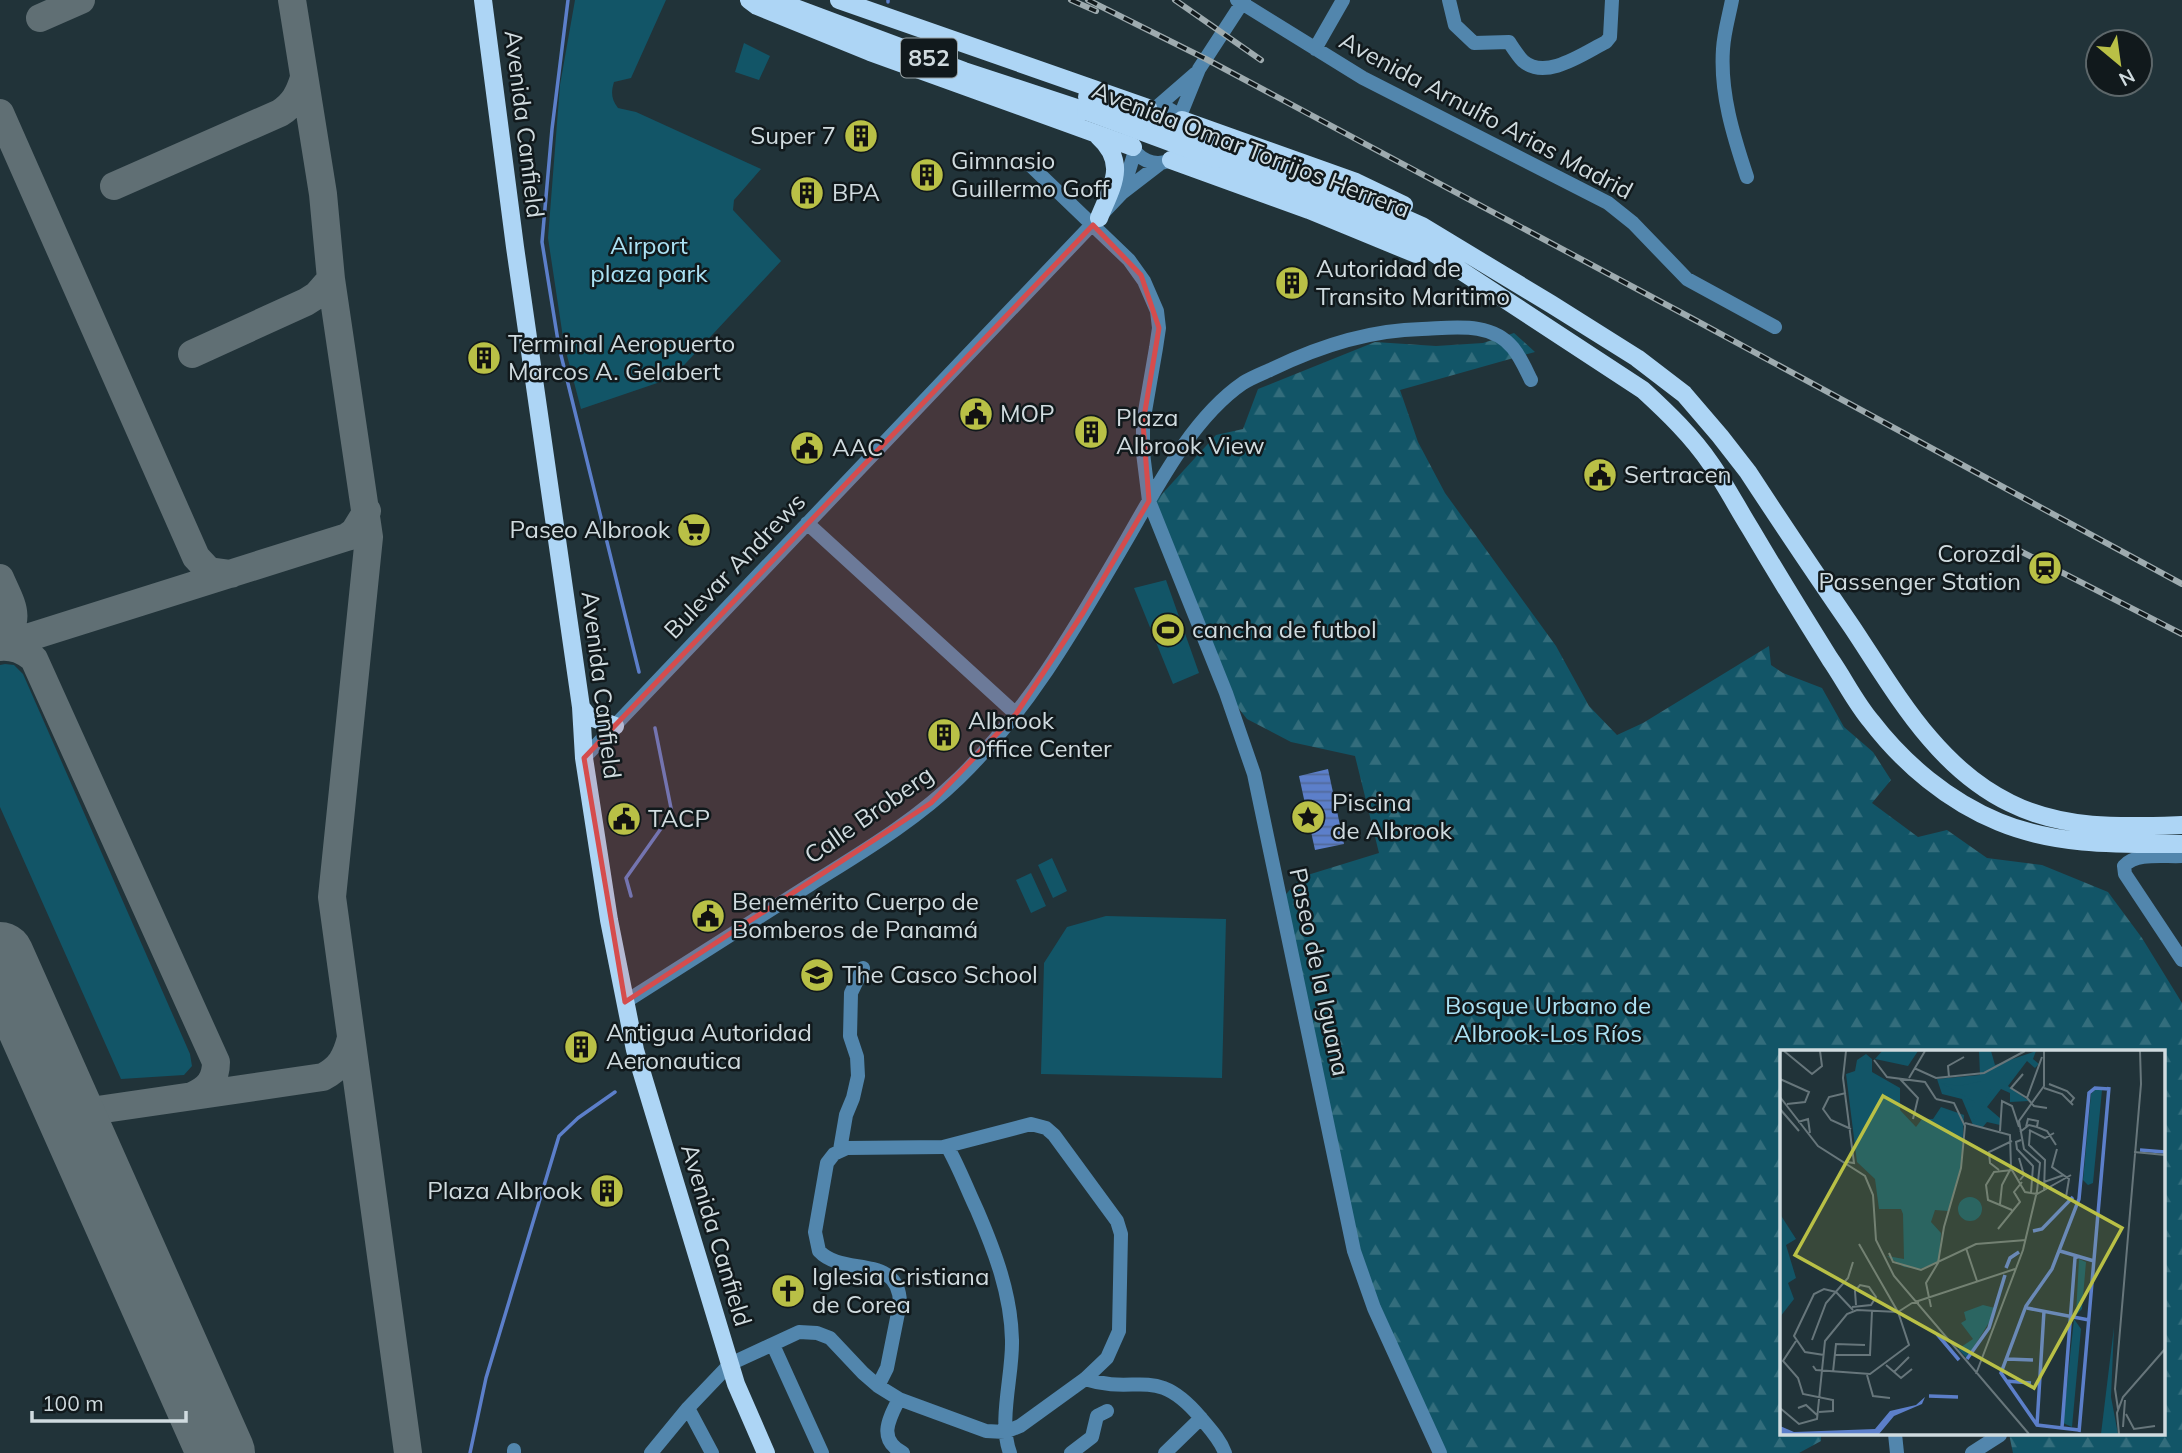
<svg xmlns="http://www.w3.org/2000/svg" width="2182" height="1453" viewBox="0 0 2182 1453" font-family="Mulish,sans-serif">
<defs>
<pattern id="forest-firs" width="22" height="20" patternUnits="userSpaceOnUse" patternTransform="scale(1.75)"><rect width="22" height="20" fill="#125567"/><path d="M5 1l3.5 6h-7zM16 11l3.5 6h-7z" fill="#336d7c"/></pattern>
<pattern id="water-rules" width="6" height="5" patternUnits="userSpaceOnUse" patternTransform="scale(1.75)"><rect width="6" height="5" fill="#5c7fca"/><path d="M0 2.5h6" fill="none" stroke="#526a9b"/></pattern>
</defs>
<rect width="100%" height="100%" fill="#213339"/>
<path fill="#125567" d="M575 0H666L631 78 614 82C611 92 611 99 618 108L636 112 761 169 734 200 733 210 781 261 672 378 581 409 564 344 548 238 560 85Z
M744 43 770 56 759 80 735 72Z
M1166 580 1199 673 1173 684 1134 588Z
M5 664 14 665 23 674 190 1054 192 1066 184 1075 121 1079 0 807V665Z
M1052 858 1067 891 1053 898 1038 865Z
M1031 873 1046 906 1031 913 1016 880Z
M1106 916 1226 919 1222 1078 1041 1074 1044 963 1067 927Z"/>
<path fill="url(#forest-firs)" d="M1514 333 1535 352 1400 390 1418 442 1445 493 1556 646 1589 706 1617 735 1643 723 1769 646 1771 665 1783 673 1822 688 1844 727 1873 752 1891 780 1872 803 1918 837 1947 830 1987 858 2042 865 2108 892 2142 938 2182 1003V1453H2013L2009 1434H2163V1052H1781V1434H1821V1441L1799 1453H1437L1357 1255 1281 900 1301 877 1379 853 1355 756 1291 742 1247 719 1225 691 1151 506 1216 435 1243 429 1258 389 1375 342 1436 346 1483 343Z"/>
<path fill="url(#water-rules)" d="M1328 769 1344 844 1315 850 1299 776Z"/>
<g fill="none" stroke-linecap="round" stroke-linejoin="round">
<path stroke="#5c7fca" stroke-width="3.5" d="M568 0 552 129 542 242 559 347 639 672
M888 2V0
M631 896 626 878 672 813 655 728
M470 1453 486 1378 559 1136 578 1118 615 1092"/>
<path stroke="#606f74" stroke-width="28" d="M292 0 323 194 331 279 369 537 332 897 408 1453
M40 18 81 0
M0 113 196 557 209 571 231 574
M114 186 280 113C294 104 299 94 304 78
M192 354 306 302 317 295 331 279
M0 578C12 606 23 618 0 644
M1 646 347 537 354 532 367 511
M0 647C14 646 23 650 34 659L216 1062C216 1080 208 1089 192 1096
M70 1114 323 1077C340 1068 346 1058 351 1038"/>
<path stroke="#606f74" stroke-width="68" d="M0 956 221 1453"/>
<path stroke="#5286ad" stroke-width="14" d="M1237 0 1363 78 1608 203 1633 223 1687 279 1775 327
M1449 0 1455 25 1474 43 1509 42C1513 48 1518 56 1523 61 1546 81 1584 53 1606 42L1610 37 1612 0
M1732 0C1729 16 1724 32 1723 49 1720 93 1733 135 1747 177
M1315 49 1343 0
M1158 106 1196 73
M1130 135a28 28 0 1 1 56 0a28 28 0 1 1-56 0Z
M1180 116 1199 69 1244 0
M1028 163 1129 260 1144 281 1157 311 1159 328 1156 348 1143 423V453L1149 501 1226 693 1254 774 1354 1251 1374 1308 1440 1453
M1122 193 1135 151
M807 523 1016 714
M584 758 1122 193 1161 163
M2182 856C2164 857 2136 852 2124 866L2125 874 2182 960
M625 1002C687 963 749 924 811 884 862 852 915 821 959 778 1029 710 1078 623 1127 539 1157 487 1192 418 1243 383 1251 378 1261 374 1270 370 1317 347 1369 330 1422 329 1453 328 1491 321 1513 348 1521 358 1526 370 1531 380
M947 1146C959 1167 967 1189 977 1210 995 1252 1011 1294 1012 1340 1013 1375 998 1421 1010 1453
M840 1150 846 1115 853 1098 858 1076 857 1057 850 1036 851 993 863 968
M773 1345 822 1453
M1085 1379C1138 1396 1155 1364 1200 1417 1209 1428 1220 1439 1225 1453
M899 1399C889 1419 877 1439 903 1453
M688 1408 712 1453
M1895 1434 1897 1453
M514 1450V1453
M651 1453 688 1408 730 1364 799 1332 817 1333 830 1338 863 1373 878 1386 899 1399 986 1431 1005 1432 1020 1426 1085 1379 1107 1358 1119 1331 1121 1234 1117 1221 1054 1135 1046 1128 1031 1124 943 1147 847 1148 834 1154 827 1163 815 1232 819 1251C843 1277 899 1253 900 1303L887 1368 878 1386
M1071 1453 1092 1437 1097 1416 1107 1411
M1165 1453 1201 1418
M1972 1453 2000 1435"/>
<path stroke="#add5f5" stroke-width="18" d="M483 0 515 247 581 707 584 758 609 920 635 1050 736 1384 766 1453
M749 0 757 6 870 52 1133 147
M774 0 964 71 1086 111
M839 0 1148 108
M1182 120 1356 182 1404 205
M1098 136C1128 163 1112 186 1099 218
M1222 148 1377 206 1422 226 1551 304 1637 358 1684 394 1720 436 1748 472C1782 524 1817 576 1852 627 1896 693 1936 767 2010 803 2064 830 2124 827 2182 825
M1216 159 1312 194 1411 238 1643 390C1668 413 1692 436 1711 464 1725 484 1737 507 1750 528 1776 572 1803 616 1830 659 1844 679 1855 702 1871 721 1904 764 1948 801 1999 822 2057 846 2120 844 2182 844
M1171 160 1309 210 1416 254
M581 707 588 716 615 726"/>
<g stroke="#9eabaf" stroke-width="6">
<path id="rail" d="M1071 0 1096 11
M1088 0 1206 59 1695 320 2182 584
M1175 0 1261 60
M2014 548 2182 634"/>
</g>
<use href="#rail" stroke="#11191c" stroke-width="3.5" stroke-dasharray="10" stroke-linecap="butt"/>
<path stroke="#add5f5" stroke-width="18" d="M1087 97 1222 148
M1086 111 1216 159"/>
</g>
<path fill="#d54c4d" fill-opacity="0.2" stroke="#d54c4d" stroke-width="5" stroke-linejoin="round" d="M1093 225 1141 275 1159 328 1143 423 1149 501 1083 613 1016 714 931 803 625 1002 584 758Z"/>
<defs>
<g id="building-disc" transform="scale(1.75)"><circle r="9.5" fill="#b9c046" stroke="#11191c"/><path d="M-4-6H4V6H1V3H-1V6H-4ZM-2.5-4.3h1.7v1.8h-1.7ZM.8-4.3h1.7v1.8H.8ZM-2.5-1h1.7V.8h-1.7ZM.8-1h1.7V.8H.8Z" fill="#111"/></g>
<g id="civic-disc" transform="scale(1.75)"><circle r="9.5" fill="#b9c046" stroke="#11191c"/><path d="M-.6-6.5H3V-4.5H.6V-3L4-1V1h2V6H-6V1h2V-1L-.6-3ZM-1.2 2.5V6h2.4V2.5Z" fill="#111"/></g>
<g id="supermarket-disc" transform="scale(1.75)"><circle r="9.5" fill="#b9c046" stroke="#11191c"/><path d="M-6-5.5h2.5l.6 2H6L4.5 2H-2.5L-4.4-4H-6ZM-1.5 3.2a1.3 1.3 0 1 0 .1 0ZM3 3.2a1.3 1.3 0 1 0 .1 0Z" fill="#111"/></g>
<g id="station-disc" transform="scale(1.75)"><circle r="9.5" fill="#b9c046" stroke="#11191c"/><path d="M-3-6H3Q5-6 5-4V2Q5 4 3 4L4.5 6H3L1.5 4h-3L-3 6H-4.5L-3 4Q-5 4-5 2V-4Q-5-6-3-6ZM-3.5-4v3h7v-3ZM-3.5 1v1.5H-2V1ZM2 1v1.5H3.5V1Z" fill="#111"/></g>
<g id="stadium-disc" transform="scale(1.75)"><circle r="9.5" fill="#b9c046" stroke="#11191c"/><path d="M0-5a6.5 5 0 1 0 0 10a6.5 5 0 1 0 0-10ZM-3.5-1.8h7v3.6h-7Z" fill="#111"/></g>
<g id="sight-disc" transform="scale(1.75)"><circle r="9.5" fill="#b9c046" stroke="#11191c"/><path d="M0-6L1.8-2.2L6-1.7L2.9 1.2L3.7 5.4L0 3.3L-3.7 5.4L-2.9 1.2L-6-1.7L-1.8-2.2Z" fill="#111"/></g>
<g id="school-disc" transform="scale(1.75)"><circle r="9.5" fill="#b9c046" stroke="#11191c"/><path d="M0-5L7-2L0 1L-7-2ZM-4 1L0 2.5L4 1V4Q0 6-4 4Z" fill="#111"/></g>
<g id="church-disc" transform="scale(1.75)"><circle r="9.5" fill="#b9c046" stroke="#11191c"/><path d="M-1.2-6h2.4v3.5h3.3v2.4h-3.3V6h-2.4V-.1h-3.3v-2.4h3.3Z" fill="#111"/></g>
</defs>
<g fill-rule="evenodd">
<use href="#building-disc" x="861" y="136"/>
<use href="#building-disc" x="927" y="175"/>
<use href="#building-disc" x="807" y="193"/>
<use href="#building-disc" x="1292" y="283"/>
<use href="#building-disc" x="484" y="358"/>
<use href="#civic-disc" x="976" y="414"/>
<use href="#building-disc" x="1091" y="432"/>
<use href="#civic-disc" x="807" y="448"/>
<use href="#civic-disc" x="1600" y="475"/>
<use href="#supermarket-disc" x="694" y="530"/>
<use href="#station-disc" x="2045" y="568"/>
<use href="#stadium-disc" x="1168" y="630"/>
<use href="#building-disc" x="944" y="735"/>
<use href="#sight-disc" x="1308" y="817"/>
<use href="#civic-disc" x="624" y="819"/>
<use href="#civic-disc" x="708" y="916"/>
<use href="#school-disc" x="817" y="975"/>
<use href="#building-disc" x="581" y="1047"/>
<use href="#building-disc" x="607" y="1191"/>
<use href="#church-disc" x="788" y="1291"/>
</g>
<g text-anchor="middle" stroke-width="5" stroke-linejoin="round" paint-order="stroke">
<rect fill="#11191c" stroke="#97a1a4" stroke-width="2" x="901" y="38.5" width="56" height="39" rx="5"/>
<g font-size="23" font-weight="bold" fill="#d0dbdf">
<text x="929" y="66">852</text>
</g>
<g font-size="24" fill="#d0dbdf" stroke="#11191c">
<text transform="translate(1486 116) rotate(28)" y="8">Avenida Arnulfo Arias Madrid</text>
<text transform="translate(524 124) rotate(83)" y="8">Avenida Canfield</text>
<text transform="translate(1251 150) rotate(21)" y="8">Avenida Omar Torrijos Herrera</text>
<text transform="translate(735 566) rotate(-46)" y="8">Bulevar Andrews</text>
<text transform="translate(601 685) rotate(83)" y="8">Avenida Canfield</text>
<text transform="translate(869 815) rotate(-35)" y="8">Calle Broberg</text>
<text transform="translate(1319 972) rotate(78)" y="8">Paseo de la Iguana</text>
<text transform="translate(716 1235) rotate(73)" y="8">Avenida Canfield</text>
</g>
<g font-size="24" fill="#d0dbdf" stroke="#11191c" text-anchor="start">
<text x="836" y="144" text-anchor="end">Super 7</text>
<text x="951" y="169">Gimnasio<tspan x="951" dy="28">Guillermo Goff</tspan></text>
<text x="832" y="201">BPA</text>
<text x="1316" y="277">Autoridad de<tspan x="1316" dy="28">Transito Maritimo</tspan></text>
<text x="508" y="352">Terminal Aeropuerto<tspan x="508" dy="28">Marcos A. Gelabert</tspan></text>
<text x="1000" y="422">MOP</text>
<text x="1116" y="426">Plaza<tspan x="1116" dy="28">Albrook View</tspan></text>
<text x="832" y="456">AAC</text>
<text x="1624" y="483">Sertracen</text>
<text x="670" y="538" text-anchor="end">Paseo Albrook</text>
<text x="2021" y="562" text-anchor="end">Corozal<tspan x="2021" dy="28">Passenger Station</tspan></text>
<text x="1192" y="638">cancha de futbol</text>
<text x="968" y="729">Albrook<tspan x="968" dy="28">Office Center</tspan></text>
<text x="1332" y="811">Piscina<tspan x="1332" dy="28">de Albrook</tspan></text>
<text x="648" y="827">TACP</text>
<text x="732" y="910">Benemérito Cuerpo de<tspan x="732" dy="28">Bomberos de Panamá</tspan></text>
<text x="842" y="983">The Casco School</text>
<text x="606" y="1041">Antigua Autoridad<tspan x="606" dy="28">Aeronautica</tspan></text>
<text x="582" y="1199" text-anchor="end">Plaza Albrook</text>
<text x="812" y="1285">Iglesia Cristiana<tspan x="812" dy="28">de Corea</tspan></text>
</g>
<g font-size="24" fill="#ace2f4" stroke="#11191c">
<text x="649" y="254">Airport<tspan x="649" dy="28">plaza park</tspan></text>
<text x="1548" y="1014">Bosque Urbano de<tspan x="1548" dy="28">Albrook-Los Ríos</tspan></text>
</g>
</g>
<g transform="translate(1780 1050)">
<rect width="385" height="385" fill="#213339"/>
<path d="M315 40H322L313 133 308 135 303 130 311 44ZM178 159a12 12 0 1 1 24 0a12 12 0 1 1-24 0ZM0 164 16 189 6 195 16 228 8 233 14 249 0 267ZM299 209 306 212 302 259 296 265ZM203 255 215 258 213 266 187 308 178 299 193 289 181 273 186 270 184 262ZM294 269 301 279 292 377 283 373ZM334 277 331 347 338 384H321Z" fill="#125567"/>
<path d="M102 1H138L128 16 95 9ZM199 1H211L215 15 256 1 253 9 259 14 255 18 247 11 228 36 249 51 230 52V43L221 39 207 57 221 69 220 75 207 72 202 78 193 75 182 49 162 44 157 29 200 25ZM86 4 92 9V22L120 38V60L136 77 142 69H153L161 57 184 65 181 117 168 161 155 160 151 172 161 183 159 212 140 219 124 217 107 206 124 209 123 164 121 159H99L95 129 77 112 66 24 75 21 77 10Z" fill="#125567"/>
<path d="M202 31 211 39 194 70 190 61 195 52 161 33 179 36Z" fill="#125567"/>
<path d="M145 347 142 354 114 366 99 384H0V376L14 382 95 379 110 361 136 355Z" fill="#5c7fca"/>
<path fill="none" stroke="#5c7fca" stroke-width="3.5" d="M360 100 385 102M253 181 262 179 293 147M280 201 314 211M226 218 230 208 239 202M247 258 309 270M157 284 179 310M187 309 209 278 225 225M227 309 253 310M226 331 251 333M149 346 178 347M257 375 264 261M282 377 295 208 300 206M299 380 257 375 221 323 246 256 272 219 299 149 309 43 315 38 329 39M299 382 329 37"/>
<path fill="none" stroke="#67767b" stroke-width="2" d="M4 1 32 24 42 16 40 1M66 1 63 28 74 113 67 112M94 10 107 27 145 32 156 49M134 18 156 28 204 23 245 1M243 24 231 38 247 48M169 27 168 16 184 7M129 28 145 1M0 29 29 42 25 52 7 54M120 29 138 48 133 69M269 34 287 41 294 48 291 52M264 38 282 44 293 55M66 43 49 47 43 59 51 70 71 79M0 47 38 96 85 126 93 145 96 190 114 226 249 384M247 48 262 7M247 48 254 56 267 58M0 59 19 81M18 72 28 69 30 83M185 73 230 85 231 118 222 135 220 154M246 77 248 69 258 71 257 77M249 80 265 88 274 83M220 81 222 51 232 56 239 77M250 81 249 95 265 110 264 141M240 82 249 75 257 77 267 81 276 95M241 90 236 92 237 99 253 116 251 143M277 99 272 117 289 129 286 147M354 102 385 105M239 108 244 125 240 130M219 120 210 113 209 102 232 91M264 132 284 125M232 160 208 150 206 135 214 122 232 120 245 142 257 144 291 125M218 179 240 152 234 142 242 132M186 198 197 231M109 203 113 212 141 220 196 194 246 190M139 253H132L235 219M72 257 91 255 96 247 89 237 80 235 75 241 76 255M151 257 146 233 158 213 164 177 181 118 185 76 174 53 156 49M32 290 46 253 68 228 73 212M16 291 3 311 18 328 23 344 53 350V361L39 362M44 305 25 302 14 286 34 244 44 239 56 242 73 260M54 305H90L92 261M106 315 121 328 132 319M33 316 36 320 90 324 129 295 118 262 79 194M53 322 56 294 85 295M114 322 129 307M196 324 243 200 257 141 260 113 244 99 239 71 264 36V1M87 325 93 346 110 348M0 358 19 374 37 369 45 291 67 264 77 260 118 262 132 253M18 358 26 355 38 366M338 359 335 339 361 34 360 1M346 364 354 379 375 376M343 377 345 350M339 384 337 363 343 347 385 299"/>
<path fill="#b9c046" fill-opacity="0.15" stroke="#b9c046" stroke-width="3.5" d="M103 46 342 178 254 338 15 205Z"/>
<rect width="385" height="385" fill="none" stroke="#d0dbdf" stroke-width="3.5"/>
</g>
<g transform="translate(2119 63) rotate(151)"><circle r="33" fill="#11191c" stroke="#5d676a" stroke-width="2"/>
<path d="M0-5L12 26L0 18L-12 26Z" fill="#b9c046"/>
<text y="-10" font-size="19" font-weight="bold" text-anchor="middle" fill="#d0dbdf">N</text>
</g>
<path d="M32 1411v10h154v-10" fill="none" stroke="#d0dbdf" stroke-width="3.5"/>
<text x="42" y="1411" font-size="21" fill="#d0dbdf" stroke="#11191c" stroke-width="5" paint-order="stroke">100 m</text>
</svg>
